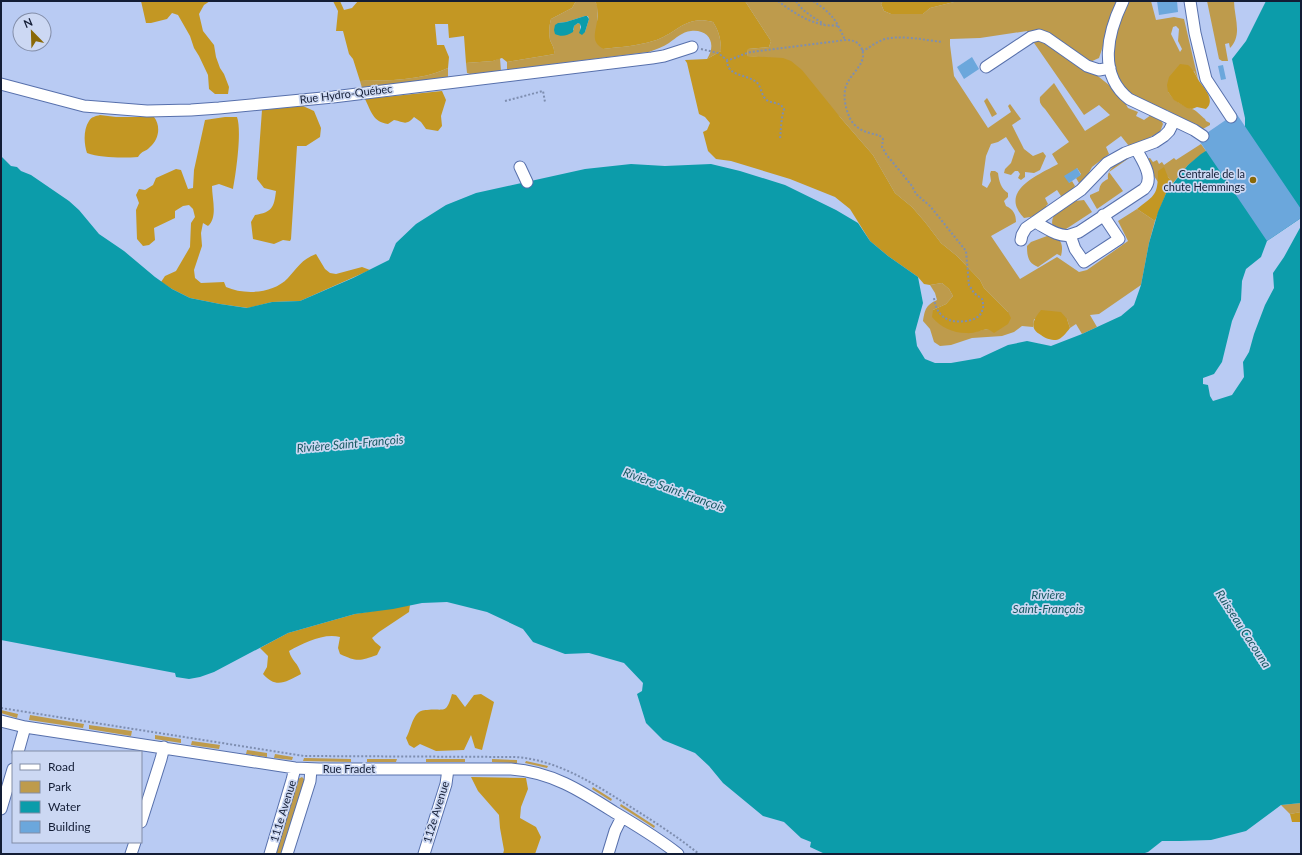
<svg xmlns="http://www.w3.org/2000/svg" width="1302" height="855" viewBox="0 0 1302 855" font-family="Lato,sans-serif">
<rect width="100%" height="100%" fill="#b9cbf3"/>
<path fill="#be9b4c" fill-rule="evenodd" d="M576 1H595L598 7 597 26 603 49C620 47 637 46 653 41 677 34 685 14 713 22 719 31 721 40 721 51L707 59C717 44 709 29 691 31 682 32 676 38 669 43 663 47 656 49 649 52L507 70V62L549 55 554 54C555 48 552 45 550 40 549 34 549 26 551 19L572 8ZM585 16H588L589 19 585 32 580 31V24L578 23 574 26V30L558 23 566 22Z
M745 1H883L881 4 884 11 891 14H923L930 8 958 1H1066L1067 2 1069 1H1118L1099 58 1090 62 1029 34 1027 31 980 38 950 39V45L954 76 988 128 1011 112 1008 106 1010 104 1021 119 1012 125 1024 149 1033 156 1043 152 1046 156 1040 170 1034 173 1025 172V177L1021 180 1018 178 1020 174 1018 171H1015L1011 175 1004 173 1005 169 1011 163 1015 151 1006 137 998 142 991 144 986 156 982 185 987 188 991 181 990 174 991 171H995L998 173C999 181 1001 189 1008 193V197L1004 201 1006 206C1013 209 1016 214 1016 222L991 236 1020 279 1057 257 1079 272 1087 270 1128 241 1118 221 1137 209 1155 221 1149 243 1141 285 1099 314 1090 315 1097 327 1082 334 1076 324 1070 328 1067 319H1034L1033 327 1022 326 1014 332 1002 336 972 338 951 345 940 346 934 342 930 329 923 321C925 309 926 305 937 300L935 293 930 285 942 283 949 289 953 296 946 304 933 310 966 333 988 329 1008 312 984 288 980 280 957 256 941 243 925 222 912 207 895 193 873 155 840 117 769 58 747 56 748 49 769 47 771 41Z
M1126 1H1151L1156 20 1174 17 1184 19 1198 79 1194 71 1168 92C1176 102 1180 104 1192 109 1196 110 1201 116 1205 119L1206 121 1210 123V125L1201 130 1167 110H1160L1128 92 1117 78 1114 66 1113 50 1115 33ZM1176 26 1179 29 1178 41 1182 49 1180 52 1171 34 1173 27Z
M1207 1H1234C1234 17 1243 35 1230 48L1229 43 1225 44 1228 61H1222L1219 59Z
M1037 38 1094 73 1109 85 1124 101 1128 108 1138 112 1136 116 1144 120 1151 115 1161 120 1163 124 1160 132 1141 142 1129 146 1121 136 1106 147 1109 154 1092 167 1086 178 1079 183 1076 178 1081 174 1077 168 1069 183 1072 181 1075 186 1068 195 1063 199 1057 190 1045 198 1048 204 1046 206 1048 209C1042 214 1032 217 1024 218 998 191 1038 175 1058 164L1052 154 1069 142 1045 109C1041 105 1039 103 1040 97L1054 83 1085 131 1110 115 1099 105 1084 115 1032 40Z
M500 58 501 71 470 74 467 73 466 63 493 61Z
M448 68V77L362 88 360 81C390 80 420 81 448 68Z
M987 98 997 114 992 117 984 101Z
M1201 144 1206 151 1188 165 1173 183 1168 177 1158 171V182L1152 173 1147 159 1150 158 1153 162 1157 160 1159 164 1162 162 1164 165 1174 158 1176 160Z
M1132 156 1109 172 1123 191 1097 209 1090 197V195L1099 191C1100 184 1102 182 1108 179 1106 167 1123 160 1132 156Z
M1084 200 1092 212 1063 231 1053 227C1049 217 1059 208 1067 203 1071 201 1079 201 1084 200Z
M1047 236C1061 236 1064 244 1061 256L1057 254 1038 267C1028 263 1027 256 1027 246L1031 242Z
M1 710 18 714 17 718 1 713Z
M30 715 84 724 83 728 29 720Z
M89 725 132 731 131 736 89 729Z
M155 735 181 739V743L155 739Z
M192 741 220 745 219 749 191 745Z
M247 750 267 753V757L246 754Z
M275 754 293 757 292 760 274 758Z
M304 758 351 759V762L303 761Z
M367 759H397L396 762H367Z
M426 759H465V762H426Z
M492 759 517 760V763L492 762Z
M526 761 548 766 547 768 525 763Z
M302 777 304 779V783L282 854H274L298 779Z
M593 787 612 799 611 801 592 789Z
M1301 803V812L1290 814 1281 805Z
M621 804 655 826 654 828 620 806Z"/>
<path fill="#c39723" d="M141 1H210L204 5 199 14 203 31 214 45 216 57 220 68 224 74 229 87 228 94H215L209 89 208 75 199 56 194 48 190 36 178 15 172 13 167 19 151 23H146Z
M333 1H340L344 10 352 8 358 1H576L572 8 551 19C549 26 549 34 550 40 552 45 555 48 554 54L549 55 507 62 502 58 493 61 466 63 464 36 449 38 448 24H435L437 45H444L449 57 448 68C420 81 390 80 360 81L353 59 349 54 343 31H336L338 11Z
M595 1H745L771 41 769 47 748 49 747 56 783 58 791 61 802 70 840 117 873 155 895 193 912 207 925 222 941 243 957 256 980 280 984 288 1008 312 1011 318 1008 324 994 333 988 329C981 330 973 334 966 333 953 333 940 327 932 317L933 310 946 304 953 296 949 289 942 283 930 285 924 284 918 277 888 256 870 241 850 209 835 197 790 179 731 161 716 159 708 151 703 132 707 130 710 123 705 117 699 114 687 63 685 60 707 59 721 51C721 40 719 31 713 22 685 14 677 34 653 41 637 46 620 47 603 49 601 47 597 45 596 42 591 33 603 16 595 1Z
M883 1H958L930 8 923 14H891L884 11 881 4Z
M1180 64 1188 65C1194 70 1195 74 1199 81 1204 88 1216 100 1206 109L1197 107 1192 109 1187 108 1174 100 1168 92 1167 85 1169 77Z
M442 91 446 100 441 116 442 126 438 131 426 129 421 122 414 117C406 126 404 122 394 120L388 124C373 122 371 111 365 99Z
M303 106 314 111 321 128 320 137 306 146H297L291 239 290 241 283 240 274 244 253 239 251 222 255 215C272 212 274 208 276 191L264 188 257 179 262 110Z
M100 115 116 117H154C161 126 159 139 150 147 146 152 142 150 138 157 123 158 101 158 87 153 84 144 83 130 89 121 91 117 96 116 100 115Z
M225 117H237C242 131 236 173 233 189L219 184 212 186C212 199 218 217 208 226L203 223 201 233 202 246 194 270 195 278 201 283 224 282 226 287C244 295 273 294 288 278 298 267 301 260 316 254L325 269 330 273 336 274 362 267 370 270 300 301 272 302 248 308 220 304 190 298 172 289 161 282 165 276 176 271 190 247 191 223 195 217 193 209 189 205 183 206 175 211V218L154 228 155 240 149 245 143 246 137 239 136 210 139 203 136 195 139 189 145 190 153 185 156 178 176 169 181 170 188 189 193 188 194 170 205 120Z
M1164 167 1168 177 1173 183 1167 191 1155 221 1137 209C1155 195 1158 195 1158 171Z
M1041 310 1061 312 1067 319 1070 328C1066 333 1062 339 1056 340 1051 340 1044 338 1041 335 1028 328 1034 319 1041 310Z
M410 605 409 612 379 632 372 638 375 642 381 647 377 655C360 661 357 662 340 654L338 648 340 637C323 633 304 643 289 651 292 662 298 662 301 674 286 682 276 689 263 674L267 667 268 656 260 648 288 633 355 614Z
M452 694 456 695 465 707 474 695 481 694 494 702 482 750 475 748 471 735 464 750 436 751 420 744 414 748 409 745 406 738C411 730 412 715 421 711 423 710 425 710 427 710 445 708 446 715 452 694Z
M471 777 526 778 528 789 521 807 520 818 536 827 541 837 535 854H503L504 850 500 828 499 815 478 791Z
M1301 812V822H1292L1290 814Z"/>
<path fill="#0c9caa" d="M1266 1H1301V218L1267 241 1261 257 1246 269 1242 281 1241 300 1232 321 1222 362 1214 374 1203 378V384L1208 385 1210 396 1213 401 1232 395 1244 377 1243 362 1249 352 1254 334 1265 305 1274 288 1273 273 1284 257 1301 226V803L1281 805 1246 831 1211 840 1180 841H1162L1148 852 1142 854H825L810 847 811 842 801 838 784 822 763 816 723 783 709 766 695 753 663 740 646 723 637 694 642 691 643 683 624 663 589 653 565 654 533 642 523 629 487 612 447 602 422 603 393 609 355 614 288 633 214 672 200 677 189 679 176 677 175 673 1 640V156L11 166 17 167 21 171 31 175 69 201 79 210 99 234 124 251 155 277 172 289 190 298 220 304 247 308 272 302 300 301 353 278 389 260 396 243 416 224 446 205 476 193 585 169 631 164 665 166 711 164 740 171 785 185 836 210 858 223 870 241 888 256 918 277 923 303 915 332 917 346 925 359 935 363H951L980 358 1008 345 1027 341 1051 346 1082 334 1121 316 1134 305 1141 285 1149 243 1158 212 1167 191 1188 165 1201 154 1245 126V118L1232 59 1246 41Z
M585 16H587L589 19 585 32 582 35 579 33 581 27 580 24 578 23 574 26 573 32C567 36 561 37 555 34L554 30 555 25 558 23 566 22Z"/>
<path fill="#6ba7dc" d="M1157 1H1177L1178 12 1159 15Z
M972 57 979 69 964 79 957 67Z
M1223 65 1226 79 1221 80 1218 66Z
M1236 113 1301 209V218L1267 241 1198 139Z
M1077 168 1081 175 1069 183 1064 176Z"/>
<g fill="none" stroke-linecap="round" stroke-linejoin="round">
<g stroke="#5770ac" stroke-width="13">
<path id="minor" d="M1123 1C1108 32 1097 74 1129 99L1194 130 1203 136
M1190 1 1195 33 1206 79 1231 117
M986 67 1031 37 1039 35 1047 38 1087 66 1099 70 1110 68
M1 84 84 106 147 111 191 110 219 108 333 97 652 58 664 56 692 47
M520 167 527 182
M1035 222C1045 227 1059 238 1070 235 1073 234 1076 233 1079 232L1144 189C1155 178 1142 160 1136 149
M1070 235 1075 249 1084 262 1119 239 1103 215
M1021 240 1022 235 1026 228 1081 190 1107 163 1125 153 1155 142 1164 136 1169 131 1174 121
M1 721 25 727 295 768 319 769H511C552 772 581 791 614 812 636 825 658 838 678 854
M18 752 25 727
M1 809 13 769
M141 822 161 759 164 747
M131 854 135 842
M270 854 292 780 295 768
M287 854 310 781 311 769
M424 854 446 784 448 769
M608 854 615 831 622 817"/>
</g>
<path stroke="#7e8eb0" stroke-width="2" stroke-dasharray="2 2" stroke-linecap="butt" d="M778 1C791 11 805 20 820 24 826 26 833 25 839 26
M796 1C803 12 813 17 824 24
M813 1C832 13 836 20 845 40
M701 49 718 53 727 60C735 59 742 54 751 52L845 40C852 40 857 41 861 47 869 63 851 72 846 86 843 95 845 107 849 116 852 125 861 131 870 133 875 135 880 134 883 139L882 147 886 154 912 186 916 194 930 206 966 251 969 285 974 293 982 299C983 303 984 307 982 311 979 322 958 323 949 320 939 316 935 307 934 298
M862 51C869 48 875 43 882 40 898 34 924 40 942 42
M727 60C727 76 744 74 755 81 762 85 760 96 768 101 775 104 780 102 784 109 781 119 781 129 780 140
M505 101 543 91 545 102
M1 708 304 756 515 757C560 760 597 786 634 809 656 823 678 837 699 854"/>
<use href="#minor" stroke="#fff" stroke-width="11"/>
</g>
<circle fill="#8a6907" stroke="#ccd8f3" stroke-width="1.5" cx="1253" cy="180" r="4"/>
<g text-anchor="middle" stroke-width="3.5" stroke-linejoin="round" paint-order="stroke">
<g font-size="11" fill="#131d35" stroke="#ccd8f3">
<text transform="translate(346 94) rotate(-7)" y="4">Rue Hydro-Québec</text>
<text x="349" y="773">Rue Fradet</text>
<text transform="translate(283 811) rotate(-73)" y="4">111e Avenue</text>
<text transform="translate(436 812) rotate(-73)" y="4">112e Avenue</text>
</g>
<g font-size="11" fill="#131d35" stroke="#ccd8f3" text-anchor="end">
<text x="1245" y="178">Centrale de la<tspan x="1245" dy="13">chute Hemmings</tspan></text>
</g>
<g font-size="12" font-style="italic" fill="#165961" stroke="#ccd8f3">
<text transform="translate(350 444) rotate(-5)" y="4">Rivière Saint-François</text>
<text transform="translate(674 490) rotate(20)" y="4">Rivière Saint-François</text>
<text x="1048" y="599">Rivière<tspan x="1048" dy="14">Saint-François</tspan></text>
<text transform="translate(1243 629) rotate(57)" y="4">Ruisseau Cacouna</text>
</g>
</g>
<rect width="1302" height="855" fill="none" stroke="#131d35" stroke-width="4"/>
<rect x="12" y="751" width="130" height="92" fill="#ccd8f3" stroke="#828da7"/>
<rect x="20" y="764" width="20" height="6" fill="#ffffff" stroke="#828da7"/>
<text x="48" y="771" font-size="12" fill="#131d35">Road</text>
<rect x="20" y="781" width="20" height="12" fill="#be9b4c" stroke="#828da7"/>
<text x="48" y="791" font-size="12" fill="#131d35">Park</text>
<rect x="20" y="801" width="20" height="12" fill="#0c9caa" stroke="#828da7"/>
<text x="48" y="811" font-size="12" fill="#131d35">Water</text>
<rect x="20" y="821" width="20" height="12" fill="#6ba7dc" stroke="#828da7"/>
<text x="48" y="831" font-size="12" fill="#131d35">Building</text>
<g transform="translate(32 32) rotate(337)"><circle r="19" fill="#ccd8f3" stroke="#828da7"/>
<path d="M0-3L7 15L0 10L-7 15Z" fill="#8a6907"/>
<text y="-6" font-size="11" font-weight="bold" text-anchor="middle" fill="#131d35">N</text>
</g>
</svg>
